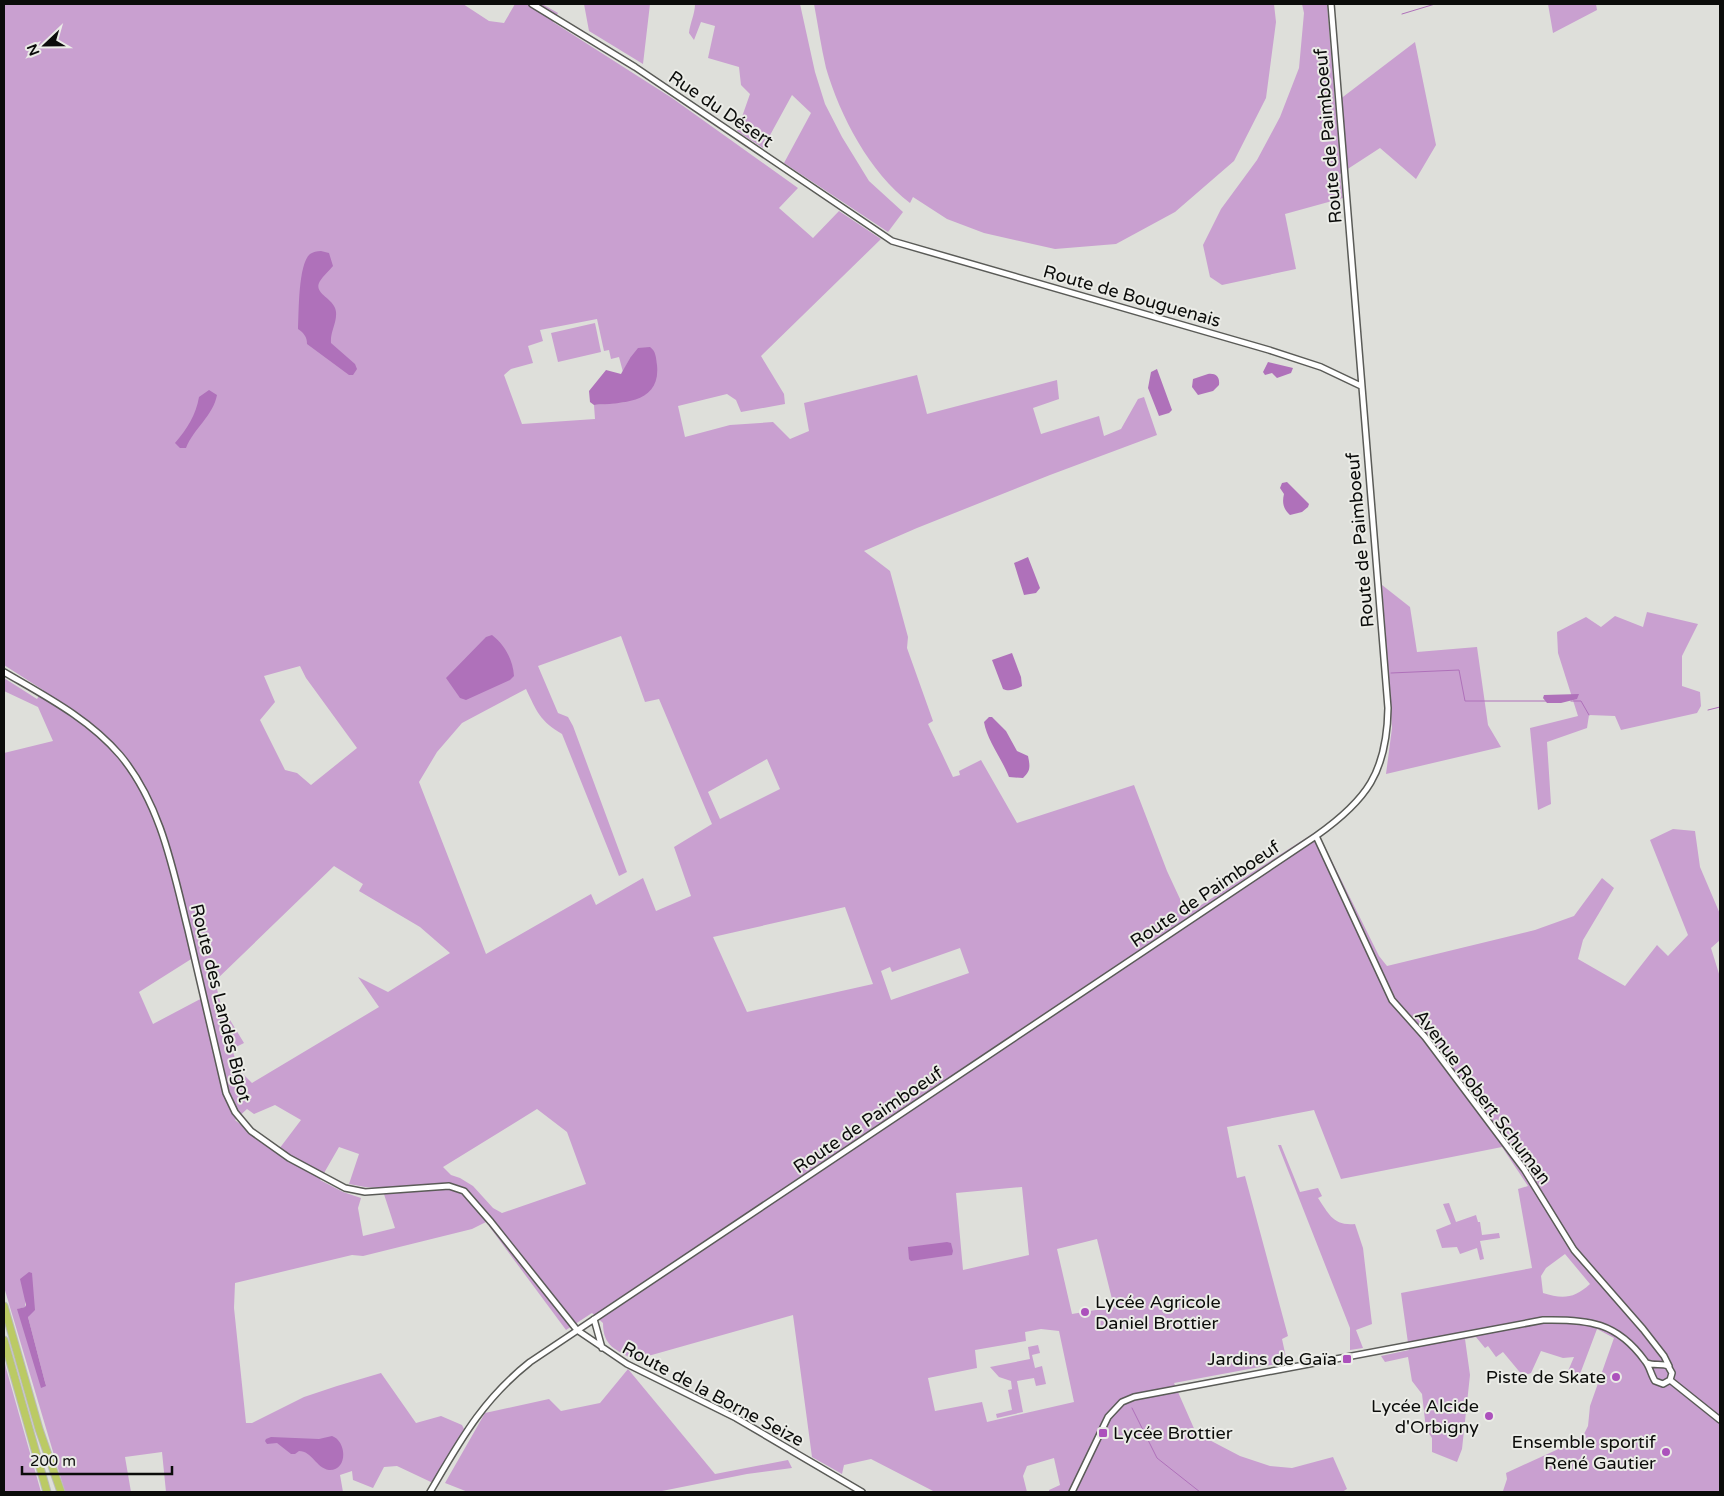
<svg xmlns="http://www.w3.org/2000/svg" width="1724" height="1496" viewBox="0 0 1724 1496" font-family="'Varela Round',sans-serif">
<rect width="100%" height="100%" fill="#dedfda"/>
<path fill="#c9a0d0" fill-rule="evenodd" d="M4 4H463L489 21 504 23 515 4H542L558 13 553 22 672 98 798 188 779 208 813 238 839 211 881 239 761 356 784 394 785 404 741 412 736 400 727 394 678 406 685 437 730 425 773 422 790 439 809 431 804 403 917 375 927 414 1057 380 1059 399 1033 408 1041 434 1099 416 1104 436 1121 429 1138 399 1144 397 1157 435 1050 475 917 528 864 551 890 571 908 637 907 648 933 721 928 724 953 777 960 775 959 771 981 760 1017 823 1134 785 1167 871 1187 914 1317 831 1379 956 1387 966 1535 930 1574 916 1602 878 1614 888 1583 940 1578 959 1625 986 1657 945 1668 956 1688 935 1650 840 1673 829 1695 831 1700 867 1720 914V940L1711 948 1720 977V1492L1503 1491 1507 1479 1506 1473 1576 1441 1584 1434 1588 1426 1590 1406 1614 1338 1597 1329 1580 1374 1568 1371 1574 1357 1563 1358 1541 1351 1531 1373 1523 1376 1503 1352 1496 1357 1488 1346 1485 1348 1476 1337 1465 1339 1470 1375 1462 1449 1457 1462 1432 1452V1438L1426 1429 1422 1394 1412 1381 1408 1357 1385 1362 1381 1356 1409 1350 1401 1293 1532 1268 1518 1189 1528 1186 1502 1147 1341 1179 1314 1110 1227 1127 1237 1178 1245 1176 1288 1336 1282 1339 1287 1362 1174 1383 1196 1433 1240 1456 1270 1466 1292 1468 1333 1457 1347 1489 1342 1492H1049V1490L1060 1485 1054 1458 1027 1466 1023 1476 1027 1492H935L871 1459 844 1465 842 1474 812 1457 793 1315 634 1360C616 1349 603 1347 603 1323L592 1313 566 1330 486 1222 472 1229 363 1256 352 1255 235 1283 234 1308 246 1423H252L304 1397 337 1386 381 1373 416 1423 441 1416 462 1425 464 1429 433 1483 397 1466 384 1467 373 1488 353 1480 352 1471 340 1475 343 1492H166L162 1452 125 1457 131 1492H65L4 1287V753L53 741 38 707 4 691V678L37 699 43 690 4 665ZM597 319 604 351 609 350 611 359 619 357 623 372 630 358 626 402 594 405 595 419 522 424 504 375 511 369 533 363 528 346 543 341 540 330ZM621 636 645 702 659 699 712 824 674 847 691 896 656 911 643 878 596 905 591 894 486 954 419 782 437 752 462 723 526 689C537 712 540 721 562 734L619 876 627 872 573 726 568 717 558 713 538 666ZM300 666 306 678 357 748 311 785 297 773 285 770 260 720 275 702 264 676ZM767 759 780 789 720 819 708 792ZM334 866 363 884 359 891 420 927 450 953 388 992 358 977 379 1007 252 1083 239 1070 232 1049 244 1043 221 1005 215 981ZM845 907 873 984 747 1012 713 937ZM960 948 969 973 891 1000 881 971 890 967 892 972ZM196 956 206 996 153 1024 139 992ZM275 1105 301 1120 276 1153 235 1120 247 1109 254 1114ZM537 1109 567 1132 586 1184 502 1213 493 1208 473 1186 460 1178 451 1175 443 1167ZM339 1147 359 1154 349 1184 365 1187 382 1188 395 1228 363 1236 358 1208 361 1198 343 1192 320 1180ZM1022 1187 1029 1255 963 1270 956 1193ZM1097 1239 1114 1307 1072 1314 1057 1249ZM1565 1254 1590 1284C1574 1299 1562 1299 1543 1293L1541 1276 1546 1268ZM25 1300 29 1314 28 1317 46 1386 18 1309 25 1307ZM1041 1329 1059 1331 1074 1402 987 1422 982 1402 935 1411 928 1378 977 1368 975 1350 1026 1341 1025 1332Z
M584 4H650L643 64 589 31Z
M695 4H800L815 72 825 104 842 137 869 181 903 212 888 232 784 163 811 113 792 95 763 148 737 131 750 94 741 85 739 67 708 58 715 26 701 22 694 40 689 33C690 23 695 14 695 4Z
M814 4H1274L1276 22 1266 98 1234 161 1175 212 1116 244 1055 249 984 233 947 219 913 197 910 203C870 173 840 116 826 68 821 47 818 25 814 4Z
M1302 4H1327L1335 103 1415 42 1436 145 1416 179 1380 148 1340 174 1343 198 1285 214 1296 269 1222 285 1210 277 1203 245 1221 209 1257 160 1280 117 1299 68 1304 13Z
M1548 4H1596L1597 10 1553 33Z
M595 323 601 352 558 362 551 333Z
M1382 585 1410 607 1417 652 1477 647 1488 725 1501 747 1386 774 1392 728Z
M1647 612 1698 624 1682 656V686L1700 692 1701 706 1697 713 1621 730 1615 716 1589 715 1587 728 1547 742 1551 804 1538 810 1530 728 1578 716 1558 653 1557 632 1586 617 1601 627 1615 616 1643 627Z
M1278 1145H1281L1300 1192 1318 1188 1322 1196 1318 1198C1329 1214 1333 1226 1355 1224L1363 1248 1372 1324 1356 1330 1363 1348 1350 1350V1328Z
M1449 1203 1456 1222 1476 1215 1478 1222H1480L1482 1235 1499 1233 1500 1238 1480 1241 1484 1259 1480 1260 1477 1248 1460 1254 1457 1247 1442 1248 1436 1230 1451 1224 1443 1204Z
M1038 1345 1040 1353 1032 1355 1035 1368 1042 1366 1046 1384 1036 1386 1034 1378 1017 1381 1023 1412 997 1418 996 1414 1012 1410 1008 1390 1012 1389 1011 1381 999 1377 990 1367 1030 1359 1028 1347Z
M4 1358 6 1368 41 1492H4Z
M628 1369 715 1474 788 1460 792 1468 747 1474 657 1492H468L445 1483 485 1413 549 1399 561 1411 600 1403Z"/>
<path fill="#af71ba" d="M321 251 329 253 333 266C329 271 323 276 320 281 312 294 335 298 336 312 337 323 330 332 331 343L355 364 357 369 353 375H349L307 344C307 337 304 333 298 329 299 313 298 264 310 254 313 252 317 251 321 251Z
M650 347C656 351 656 358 657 365 661 404 622 403 594 405L590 402 589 391 606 370 621 374 630 358 638 348Z
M1268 362 1293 368 1291 373 1277 378 1272 373 1265 375 1263 372Z
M1157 369 1172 410 1169 413 1159 416 1148 388 1151 372Z
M1208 374C1216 373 1220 377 1219 385L1213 391 1198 395 1192 387 1193 379Z
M209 390 217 395C213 416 194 428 186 448H180L175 443C187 429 196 415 199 397Z
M1287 482 1309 504 1308 507 1302 512 1290 515C1283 509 1282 502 1284 494L1280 488 1282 483Z
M1028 557 1040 588 1036 593 1024 595 1014 563Z
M492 635C505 645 513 660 514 676L510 680 466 700 460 698 446 678 486 637Z
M1012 653 1021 677 1022 686C1017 689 1009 692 1003 689L992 660Z
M1579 694 1577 699 1561 703H1547L1543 698 1544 695Z
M989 717H992L1006 731 1017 751 1028 756C1030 766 1031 771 1023 778L1009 777C1002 759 987 740 984 722Z
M947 1242 951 1243 953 1251 952 1255 911 1261 909 1259 908 1247Z
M29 1272 32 1273 35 1310 28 1317 46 1386 41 1388 17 1309 25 1307 26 1305 20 1279Z
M332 1436C347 1441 348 1471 329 1470 316 1468 312 1451 299 1451L295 1454H291L277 1443 267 1444 265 1441 266 1439 271 1437 319 1439Z"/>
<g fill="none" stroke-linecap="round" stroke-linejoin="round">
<path stroke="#af71ba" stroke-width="1" d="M1402 14 1435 4
M1391 673 1459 670 1465 701H1547
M1571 701H1581L1589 715
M1708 710 1720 707
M1132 1408 1157 1458 1200 1492"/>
<g stroke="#5a5b57" stroke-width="8">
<path id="tertiary" d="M532 4 635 67 892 241 1269 350 1321 367 1361 386
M4 672C45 696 88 718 120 755 161 804 173 870 188 930 201 984 213 1039 226 1093L235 1112 251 1131 289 1158 345 1188 365 1192 449 1186 464 1191 491 1222 577 1330 627 1364 736 1418 862 1492
M1316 836 1392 1000 1425 1037 1524 1169 1574 1250 1643 1329 1664 1356 1669 1366
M594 1319 602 1348
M1670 1380 1720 1420
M430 1492C460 1441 482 1400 530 1362L1316 836C1367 800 1387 772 1388 708L1331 4
M1072 1492 1108 1417 1122 1402 1134 1397 1543 1320C1588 1319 1617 1322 1645 1361 1650 1367 1651 1375 1655 1381L1663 1384 1670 1380 1672 1373 1668 1366C1662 1363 1654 1366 1647 1363"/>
</g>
<g stroke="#bbbbba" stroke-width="9">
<path id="trunk" d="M4 1306 39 1429 61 1492
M4 1340 47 1492"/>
</g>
<use href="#tertiary" stroke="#fff" stroke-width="5"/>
<use href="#trunk" stroke="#bbca64" stroke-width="7"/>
</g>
<g fill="#ac51bc" stroke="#ebece7" stroke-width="2">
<circle cx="1085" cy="1312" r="5"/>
<rect x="1342" y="1354" width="10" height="10" rx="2.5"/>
<circle cx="1616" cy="1377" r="5"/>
<circle cx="1489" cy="1416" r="5"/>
<rect x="1098" y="1428" width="10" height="10" rx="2.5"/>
<circle cx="1666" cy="1452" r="5"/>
</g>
<g text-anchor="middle" stroke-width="4" stroke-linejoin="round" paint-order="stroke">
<g font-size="18" fill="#0b0c0a" stroke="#ebece7">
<text transform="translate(721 109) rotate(34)" y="6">Rue du Désert</text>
<text transform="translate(1328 136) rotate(-95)" y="6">Route de Paimboeuf</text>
<text transform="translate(1132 296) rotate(16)" y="6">Route de Bouguenais</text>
<text transform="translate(1360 540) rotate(-95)" y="6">Route de Paimboeuf</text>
<text transform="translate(1205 894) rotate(-34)" y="6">Route de Paimboeuf</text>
<text transform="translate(221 1003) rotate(76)" y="6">Route des Landes Bigot</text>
<text transform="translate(1483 1097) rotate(53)" y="6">Avenue Robert Schuman</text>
<text transform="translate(868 1120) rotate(-34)" y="6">Route de Paimboeuf</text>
<text transform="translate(713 1394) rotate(28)" y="6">Route de la Borne Seize</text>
</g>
<g font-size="18" fill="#0b0c0a" stroke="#ebece7" text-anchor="end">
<text x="1095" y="1308" text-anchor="start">Lycée Agricole<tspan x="1095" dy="21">Daniel Brottier</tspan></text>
<text x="1337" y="1365">Jardins de Gaïa</text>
<text x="1606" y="1383">Piste de Skate</text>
<text x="1479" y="1412">Lycée Alcide<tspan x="1479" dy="21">d'Orbigny</tspan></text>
<text x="1113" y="1439" text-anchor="start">Lycée Brottier</text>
<text x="1656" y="1448">Ensemble sportif<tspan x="1656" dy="21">René Gautier</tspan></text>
</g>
</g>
<rect width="1724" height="1496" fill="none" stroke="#0b0c0a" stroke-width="10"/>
<g transform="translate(45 45) rotate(248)" stroke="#ebece7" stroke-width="4" paint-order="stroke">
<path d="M0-4L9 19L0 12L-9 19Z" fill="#0b0c0a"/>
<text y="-8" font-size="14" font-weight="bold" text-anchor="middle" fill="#0b0c0a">N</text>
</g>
<path d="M22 1466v8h150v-8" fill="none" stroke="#0b0c0a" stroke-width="2.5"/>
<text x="30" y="1466" font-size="15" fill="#0b0c0a" stroke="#ebece7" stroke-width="4" paint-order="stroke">200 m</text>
</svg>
